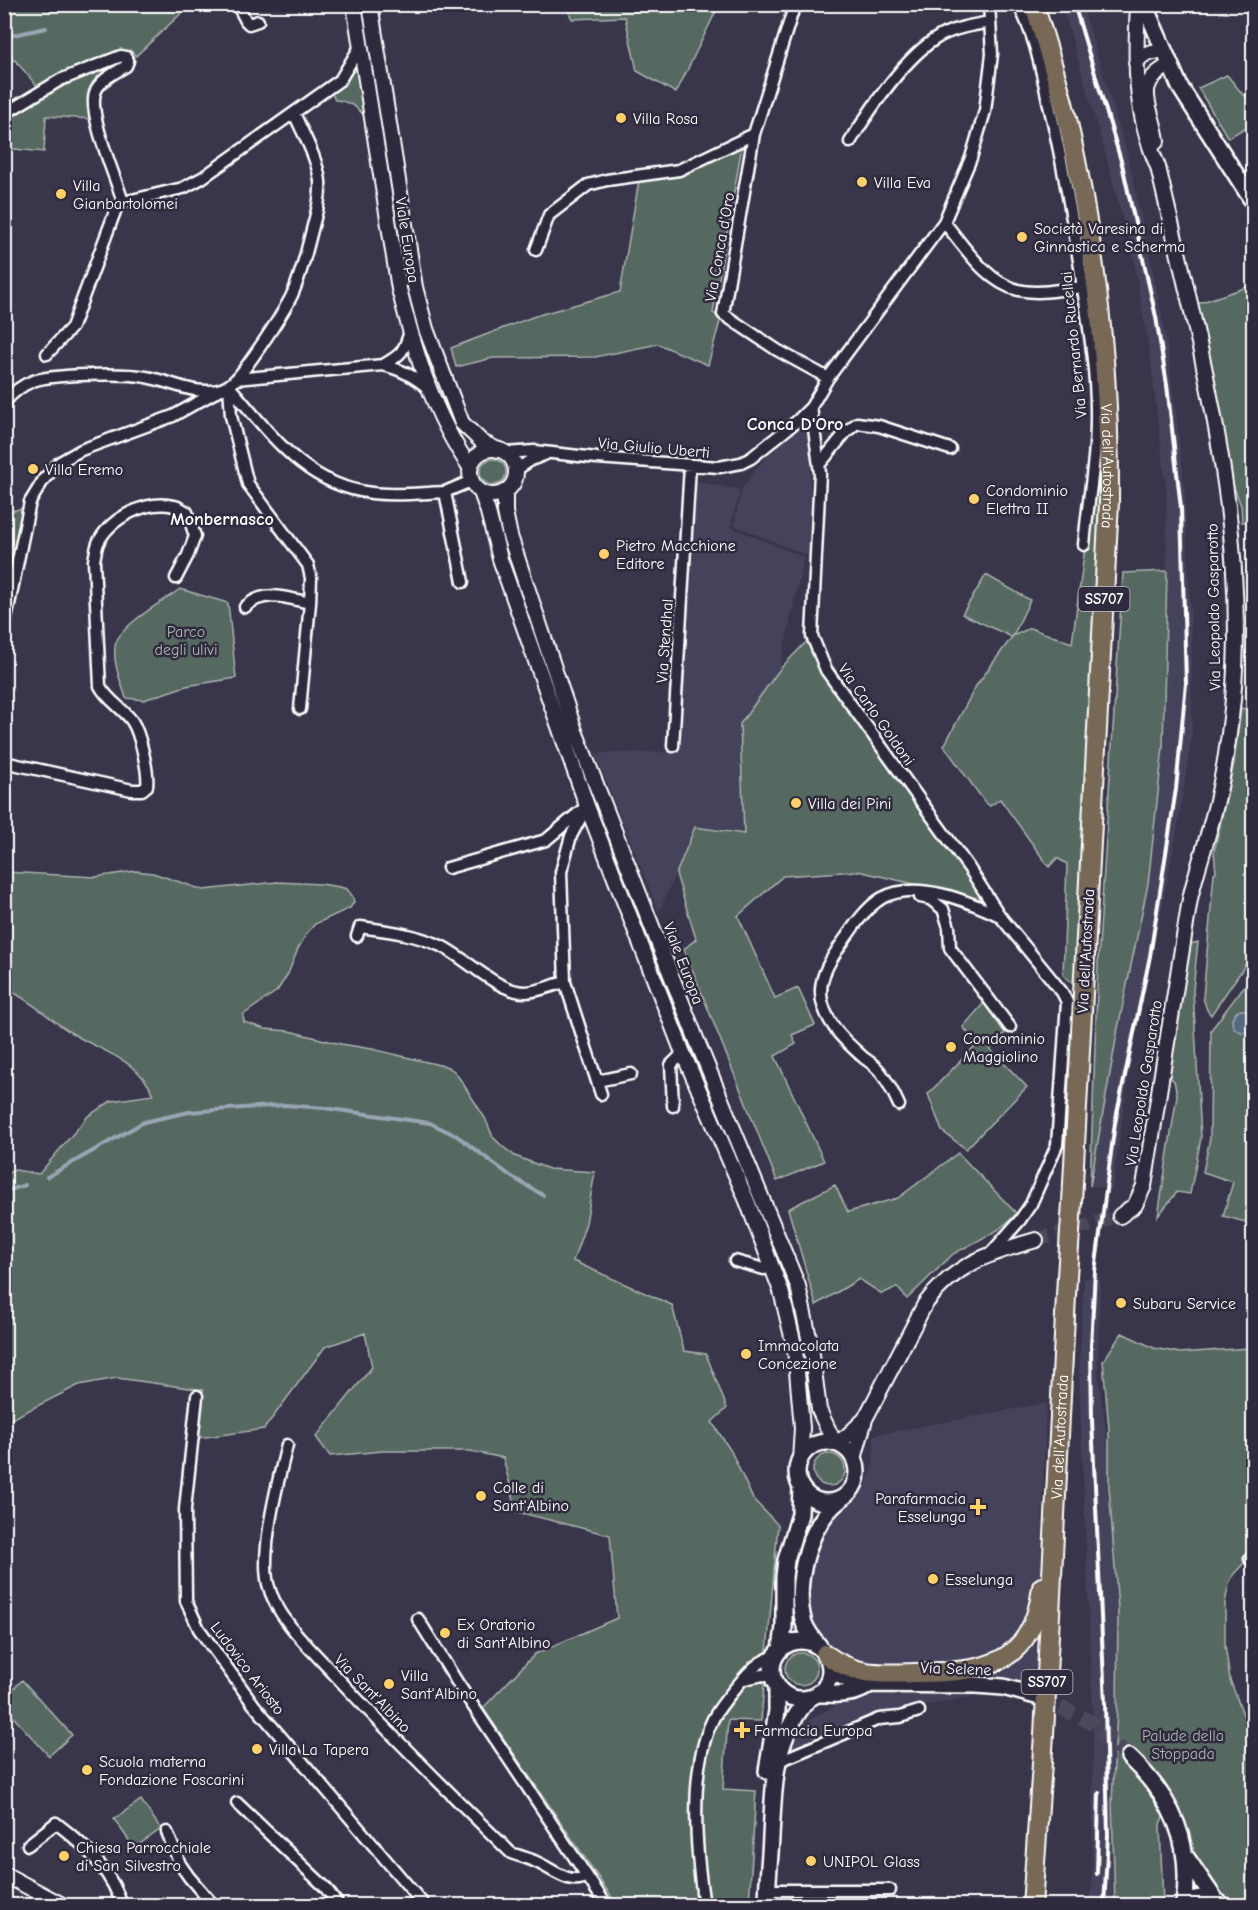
<svg xmlns="http://www.w3.org/2000/svg" width="1258" height="1910" viewBox="0 0 1258 1910" font-family="'Comic Neue',sans-serif">
<rect width="100%" height="100%" fill="#39354b"/>
<filter id="ink" filterUnits="userSpaceOnUse"><feTurbulence type="fractalNoise" baseFrequency=".0167" numOctaves="2"/><feDisplacementMap in="SourceGraphic" scale="12" xChannelSelector="R" yChannelSelector="G"/><feConvolveMatrix kernelMatrix="1 2 1 2 8 2 1 2 1" color-interpolation-filters="sRGB"/></filter>
<g filter="url(#ink)">
<path fill="#45435b" d="M1062 5H1082L1127 153 1154 275 1168 350 1184 481 1191 622 1192 735 1176 837 1129 1071 1112 1189 1090 1186 1118 1028 1148 884 1163 747 1167 608 1166 486 1149 349 1134 261 1106 156Z
M804 424 811 427 809 556 734 525 742 488 768 454Z
M695 481 740 490 730 527 804 557 779 671 740 724 744 834 695 828 659 912 595 753 677 752Z
M1100 1277 1098 1373 1109 1453V1486L1118 1610 1117 1710 1112 1802 1115 1905H1090L1092 1884 1093 1721 1079 1373 1084 1278Z
M1046 1403 1037 1685 942 1702 888 1714 786 1761 785 1745 798 1727 864 1688 810 1622 804 1597 813 1548 835 1508 865 1488 873 1465 874 1435Z"/>
<path fill="#576961" stroke="#abb4b0" stroke-width="1.5" d="M4 5H190L136 56 130 50 122 64 91 92 90 119 46 116 44 152 5 148 6 116 42 92 15 60 5 62Z
M566 5V4L719 5 676 93 637 71 625 17 572 19Z
M354 68 358 69 365 117C357 106 348 101 335 100L331 92 343 82Z
M1227 75 1244 96 1254 91 1253 123 1228 138 1198 88Z
M742 146 713 313 721 318 708 365 658 344 595 357 493 358 456 367 451 348 535 316 620 292 639 180 684 175Z
M1253 285V522H1242L1241 506 1232 482 1219 408 1193 305Z
M480 472a13 13 0 1 1 26 0a13 13 0 1 1-26 0Z
M1093 488 1101 489 1075 985 1063 975 1067 864 1057 858 1049 867 1000 799 990 806 984 801 944 746 976 686 1012 637 962 614 986 575 1030 600 1013 636 1030 628 1072 643Z
M30 507 5 618V512Z
M1167 571 1163 747 1148 884 1118 1028 1090 1186 1098 962 1123 573Z
M180 589 228 603 236 678 186 686 144 700 126 698C121 682 113 664 115 647 116 627 164 601 180 589Z
M812 636 992 902 858 871 783 876 738 916 775 998 798 988 815 1025 792 1035 796 1044 775 1056 824 1161 777 1181 684 949 696 939 676 874 695 827 744 834 740 724 780 669Z
M1241 708 1253 711V874H1243L1253 875V954L1211 1015 1207 1010 1203 998 1214 873 1216 872 1214 852 1234 763Z
M135 871 153 873 203 890 277 882 321 884 340 887 347 889 353 897 354 902 350 908 315 924 307 933 298 949 288 974 277 991 243 1015 244 1022 265 1029 289 1031 341 1044 372 1049 448 1067 454 1071 462 1082 485 1118 493 1137 502 1146 515 1156 549 1169 595 1172 586 1223 573 1261 672 1305 684 1351 706 1354 727 1408 712 1422 731 1451 753 1499 778 1525 761 1721 728 1720 723 1789 756 1791 749 1905H617L483 1708 535 1654 617 1618 610 1535 517 1512 503 1458 470 1451H383L330 1456 316 1437 372 1367 365 1333 325 1347 264 1429 199 1438 203 1390 117 1378 79 1385 11 1419 5 1425V1174L15 1170 39 1174 88 1116 111 1101 153 1095C141 1061 101 1051 73 1034 49 1019 31 1000 5 988V872L96 877Z
M1198 942 1193 990 1201 1138 1190 1194 1177 1192 1158 1216 1177 1095 1174 1081 1167 1075 1190 944Z
M1251 977H1253V1224L1223 1216 1233 1182 1203 1172 1210 1138 1211 1030Z
M984 1003 1005 1033 990 1049 1027 1087 966 1149 942 1131 928 1094 977 1044 963 1027Z
M958 1153 1017 1214 998 1230 953 1254 907 1299 897 1287 882 1294 859 1279 816 1305 788 1209 835 1185 848 1212 898 1198Z
M1253 1317V1553L1234 1574 1229 1583 1225 1603V1645L1230 1680 1248 1727H1253V1905H1212L1183 1825 1165 1813 1160 1824 1163 1905H1115L1112 1802 1117 1710 1118 1610 1109 1486V1429L1103 1361 1122 1333 1154 1348 1180 1353 1249 1348Z
M813 1470a16 16 0 1 1 32 0a16 16 0 1 1-32 0Z
M785 1669a16 16 0 1 1 32 0a16 16 0 1 1-32 0Z
M22 1680 72 1735 49 1756 5 1708V1697Z
M141 1800 161 1829 134 1848 114 1819Z"/>
<path fill="#576982" stroke="#9aa5b4" stroke-width="1.5" d="M1232 1021a11 11 0 1 1 22 0a11 11 0 1 1-22 0Z"/>
<g fill="none" stroke-linecap="round" stroke-linejoin="round">
<path stroke="#9aa5b4" stroke-width="4" d="M4 37 46 28
M47 1177 144 1122 189 1112 285 1105 324 1108 430 1123 457 1136 512 1177 543 1195
M4 1192 25 1185"/>
<path stroke="#4d495d" stroke-width="14" stroke-dasharray="14 7" stroke-linecap="butt" d="M1036 1240 1120 1216"/>
<path stroke="#4d495d" stroke-width="15" stroke-dasharray="15 8" stroke-linecap="butt" d="M1040 1697 1092 1723 1129 1757"/>
<g stroke="#fff" stroke-width="15">
<path id="minor" d="M237 4 246 21 249 24 258 21
M795 4 754 134 723 314 777 350 828 378
M1018 4C1038 40 1043 83 1053 122 1065 177 1075 232 1083 288 1089 328 1096 369 1096 410 1097 455 1088 500 1084 545
M4 114 60 80 121 56 126 57 128 61 126 66C115 73 99 80 95 93 88 115 116 178 123 202
M850 142C871 108 905 56 940 36 955 28 973 25 990 22
M944 222C964 246 986 282 1018 290 1038 295 1063 289 1083 287
M536 250 549 215 588 185 607 180 679 170 754 134
M47 354 72 327 116 209 123 202 183 188 202 178 340 80 361 45
M383 365C401 355 404 352 410 331
M236 379 383 365C402 370 414 376 429 389
M229 386 231 416 248 484 308 565 311 578 310 603 300 709
M229 386C271 434 304 485 372 493 395 496 422 493 445 492
M4 403C12 393 22 385 33 381 52 374 126 373 146 377 170 381 193 395 218 390 234 387 244 369 253 357 267 337 281 317 292 295 302 273 307 249 313 226 317 211 321 196 320 181 317 157 303 134 294 113
M811 407 820 473 812 636 826 670 969 868 1000 916 1062 992 1067 1002 1057 1145 1031 1204 1020 1220 991 1253
M505 453 534 451 597 458 719 467 741 463 751 458 797 421 811 407 828 378 944 222 971 158 985 111 992 54 989 4
M819 465 846 432 857 423 879 426 950 449
M516 470 531 460 546 454
M463 582 445 492 471 481
M245 607C264 589 287 598 310 603
M4 629 30 502 44 479 60 462 81 450 173 416 216 392
M673 746 690 466
M4 762 132 790H142L147 786C149 773 140 733 132 721 123 708 108 701 100 686L94 561C95 555 96 548 98 543 110 518 147 499 174 506 178 506 183 510 187 512L195 536 188 555 176 578
M587 806 571 836 561 872 565 982 601 1094
M448 868 546 840 582 810
M920 897 930 899 943 909 949 927 950 948 1010 1027
M357 936 360 927C389 931 415 934 441 946 465 957 497 992 525 992 537 992 553 985 565 982
M597 1081 631 1074
M899 1105C894 1094 888 1082 881 1073 877 1067 870 1062 864 1058 846 1042 830 1028 823 1005 816 983 828 963 840 946 851 930 865 908 882 898 916 879 968 901 1000 916
M673 1106 671 1065 683 1053
M735 1261 764 1269 772 1265
M197 1396 185 1509 186 1601 199 1629 254 1705 425 1906
M287 1445C278 1481 260 1550 268 1584 276 1618 312 1650 335 1675 391 1736 452 1795 511 1853 519 1856 527 1858 534 1861 550 1867 570 1887 587 1876
M1250 1559 1254 1561
M418 1619 457 1682 607 1906
M744 1679 763 1675 774 1678
M777 1762 879 1719 900 1717 919 1711
M237 1803 325 1887 339 1906
M167 1832 180 1864 189 1877 214 1906
M28 1845 56 1823C84 1844 112 1871 122 1906
M767 1890H890
M704 1906C696 1852 688 1769 713 1719 719 1707 728 1697 737 1686 749 1672 757 1661 776 1656"/>
</g>
<g stroke="#fff" stroke-width="18">
<path id="tertiary" d="M354 4 399 289C415 351 433 415 470 467
M370 4 415 287 426 329 462 423 482 442 498 450
M1136 63C1144 52 1151 51 1164 52
M1157 141C1153 107 1130 85 1170 65
M470 472a23 23 0 1 1 46 0a23 23 0 1 1-46 0Z
M481 492 488 512 500 559 587 806 683 1053 747 1201 781 1291 795 1349 802 1428 800 1461
M505 492V512L510 536 575 731 699 1046 798 1286 811 1347 819 1410 835 1444 846 1437 865 1419
M1120 1216 1135 1205 1144 1186 1190 899C1196 872 1205 847 1212 820 1223 781 1229 740 1233 699 1249 518 1198 341 1158 167 1134 113 1135 62 1138 4
M854 1459 865 1419 925 1304C955 1264 990 1253 1036 1240
M4 1874 64 1906"/>
</g>
<g stroke="#fff" stroke-width="20">
<path id="secondary" d="M1144 4 1180 87 1254 203
M797 1472a30 30 0 1 1 60 0a30 30 0 1 1-60 0Z
M772 1670a29 29 0 1 1 58 0a29 29 0 1 1-58 0Z
M819 1646C813 1639 807 1631 804 1623 793 1585 808 1524 840 1500
M781 1649 784 1627V1577L786 1560 800 1514 801 1487
M830 1671 857 1684 976 1685 1003 1687 1040 1697
M817 1694C833 1694 852 1696 866 1687
M1129 1757C1173 1799 1193 1843 1184 1904
M767 1771 777 1711V1685
M1186 1857 1216 1901
M767 1906C767 1883 770 1860 771 1837 774 1784 773 1740 809 1698
M1182 1906C1194 1896 1208 1895 1221 1904"/>
</g>
<g stroke="#fff" stroke-width="22">
<g id="trunk">
<path id="s1" d="M1034 4C1046 44 1059 83 1068 123 1096 247 1110 374 1109 502L1072 1202"/>
<path d="M825 1654C854 1676 879 1674 914 1673 982 1672 1032 1668 1042 1587"/>
<path id="s2" d="M1032 1906 1044 1735 1067 1276"/>
</g>
</g>
<use href="#minor" stroke="#2f2a3d" stroke-width="10"/>
<use href="#tertiary" stroke="#2f2a3d" stroke-width="14"/>
<use href="#secondary" stroke="#2f2a3d" stroke-width="15"/>
<use href="#trunk" stroke="#776954" stroke-width="18"/>
<path stroke="#fff" stroke-width="4" d="M1074 4 1122 164 1156 317 1167 385 1181 508 1186 683 1176 789 1150 956 1115 1123 1095 1271 1091 1346 1092 1420 1105 1703 1108 1836 1104 1906
M1097 1874 1099 1793"/>
<g stroke="#fff" stroke-width="22" stroke-linecap="butt">
<path id="trunk-bridge" d="M1067 1276 1072 1202"/>
</g>
<use href="#trunk-bridge" stroke="#776954" stroke-width="18"/>
</g>
</g>
<g fill="#ffd166" stroke="#2f2a3d" stroke-width="2">
<circle cx="621" cy="118" r="6"/>
<circle cx="862" cy="182" r="6"/>
<circle cx="61" cy="194" r="6"/>
<circle cx="1022" cy="237" r="6"/>
<circle cx="33" cy="469" r="6"/>
<circle cx="974" cy="499" r="6"/>
<circle cx="604" cy="554" r="6"/>
<circle cx="796" cy="803" r="6"/>
<circle cx="951" cy="1047" r="6"/>
<circle cx="1121" cy="1303" r="6"/>
<circle cx="746" cy="1354" r="6"/>
<circle cx="481" cy="1496" r="6"/>
<path d="M975 1498h6v6h6v6h-6v6h-6v-6h-6v-6h6z"/>
<circle cx="933" cy="1579" r="6"/>
<circle cx="445" cy="1633" r="6"/>
<circle cx="389" cy="1684" r="6"/>
<path d="M739 1721h6v6h6v6h-6v6h-6v-6h-6v-6h6z"/>
<circle cx="257" cy="1749" r="6"/>
<circle cx="87" cy="1770" r="6"/>
<circle cx="64" cy="1856" r="6"/>
<circle cx="811" cy="1861" r="6"/>
</g>
<g text-anchor="middle" stroke-width="5" stroke-linejoin="round" paint-order="stroke">
<g fill="#2f2a3d" stroke="#c1bfc5" stroke-width="1.5">
<rect x="1078.5" y="587" width="51" height="24" rx="4.5"/>
<rect x="1021.5" y="1670" width="51" height="24" rx="4.5"/>
</g>
<g font-size="15" font-weight="bold" fill="#fff">
<text x="1104" y="604">SS707</text>
<text x="1047" y="1687">SS707</text>
</g>
<g font-size="16" fill="#fff" stroke="#2f2a3d" text-anchor="start">
<text x="633" y="124">Villa Rosa</text>
<text x="874" y="188">Villa Eva</text>
<text x="73" y="191">Villa<tspan x="73" dy="18">Gianbartolomei</tspan></text>
<text x="1034" y="234">Società Varesina di<tspan x="1034" dy="18">Ginnastica e Scherma</tspan></text>
<text x="45" y="475">Villa Eremo</text>
<text x="986" y="496">Condominio<tspan x="986" dy="18">Elettra II</tspan></text>
<text x="616" y="551">Pietro Macchione<tspan x="616" dy="18">Editore</tspan></text>
<text x="808" y="809">Villa dei Pini</text>
<text x="963" y="1044">Condominio<tspan x="963" dy="18">Maggiolino</tspan></text>
<text x="1133" y="1309">Subaru Service</text>
<text x="758" y="1351">Immacolata<tspan x="758" dy="18">Concezione</tspan></text>
<text x="493" y="1493">Colle di<tspan x="493" dy="18">Sant'Albino</tspan></text>
<text x="966" y="1504" text-anchor="end">Parafarmacia<tspan x="966" dy="18">Esselunga</tspan></text>
<text x="945" y="1585">Esselunga</text>
<text x="457" y="1630">Ex Oratorio<tspan x="457" dy="18">di Sant'Albino</tspan></text>
<text x="401" y="1681">Villa<tspan x="401" dy="18">Sant'Albino</tspan></text>
<text x="754" y="1736">Farmacia Europa</text>
<text x="269" y="1755">Villa La Tapera</text>
<text x="99" y="1767">Scuola materna<tspan x="99" dy="18">Fondazione Foscarini</tspan></text>
<text x="76" y="1853">Chiesa Parrocchiale<tspan x="76" dy="18">di San Silvestro</tspan></text>
<text x="823" y="1867">UNIPOL Glass</text>
</g>
<g font-size="16" fill="#fff" stroke="#2f2a3d">
<text transform="translate(408 240) rotate(81)" y="6">Viale Europa</text>
<text transform="translate(719 247) rotate(-80)" y="6">Via Conca d'Oro</text>
<text transform="translate(1073 345) rotate(-96)" y="6">Via Bernardo Rucellai</text>
<text transform="translate(654 447) rotate(5)" y="6">Via Giulio Uberti</text>
<text dy="6" stroke="none"><textPath href="#s1" startOffset="470">Via dell'Autostrada</textPath></text>
<text transform="translate(1213 607) rotate(-91)" y="6">Via Leopoldo Gasparotto</text>
<text transform="translate(664 641) rotate(-86)" y="6">Via Stendhal</text>
<text transform="translate(877 714) rotate(55)" y="6">Via Carlo Goldoni</text>
<text transform="translate(1085 951) rotate(-87)" y="6">Via dell'Autostrada</text>
<text transform="translate(684 963) rotate(69)" y="6">Viale Europa</text>
<text transform="translate(1143 1083) rotate(-81)" y="6">Via Leopoldo Gasparotto</text>
<text dy="6" stroke="none"><textPath href="#s2" startOffset="470">Via dell'Autostrada</textPath></text>
<text transform="translate(248 1668) rotate(53)" y="6">Ludovico Ariosto</text>
<text transform="translate(956 1668) rotate(2)" y="6">Via Selene</text>
<text transform="translate(373 1693) rotate(46)" y="6">Via Sant'Albino</text>
</g>
<g font-size="16" fill="#abb4b0" stroke="#2f2a3d">
<text x="186" y="637">Parco<tspan x="186" dy="18">degli ulivi</tspan></text>
<text x="1183" y="1741">Palude della<tspan x="1183" dy="18">Stoppada</tspan></text>
</g>
<g font-size="18" font-weight="bold" fill="#fff" stroke="#2f2a3d">
<text x="795" y="430">Conca D'Oro</text>
<text x="222" y="525">Monbernasco</text>
</g>
</g>
<rect width="1258" height="1910" fill="none" stroke="#2f2a3d" stroke-width="24"/>
<rect x="12" y="12" width="1234" height="1886" fill="none" stroke="#fff" stroke-width="2" filter="url(#ink)"/>
</svg>
